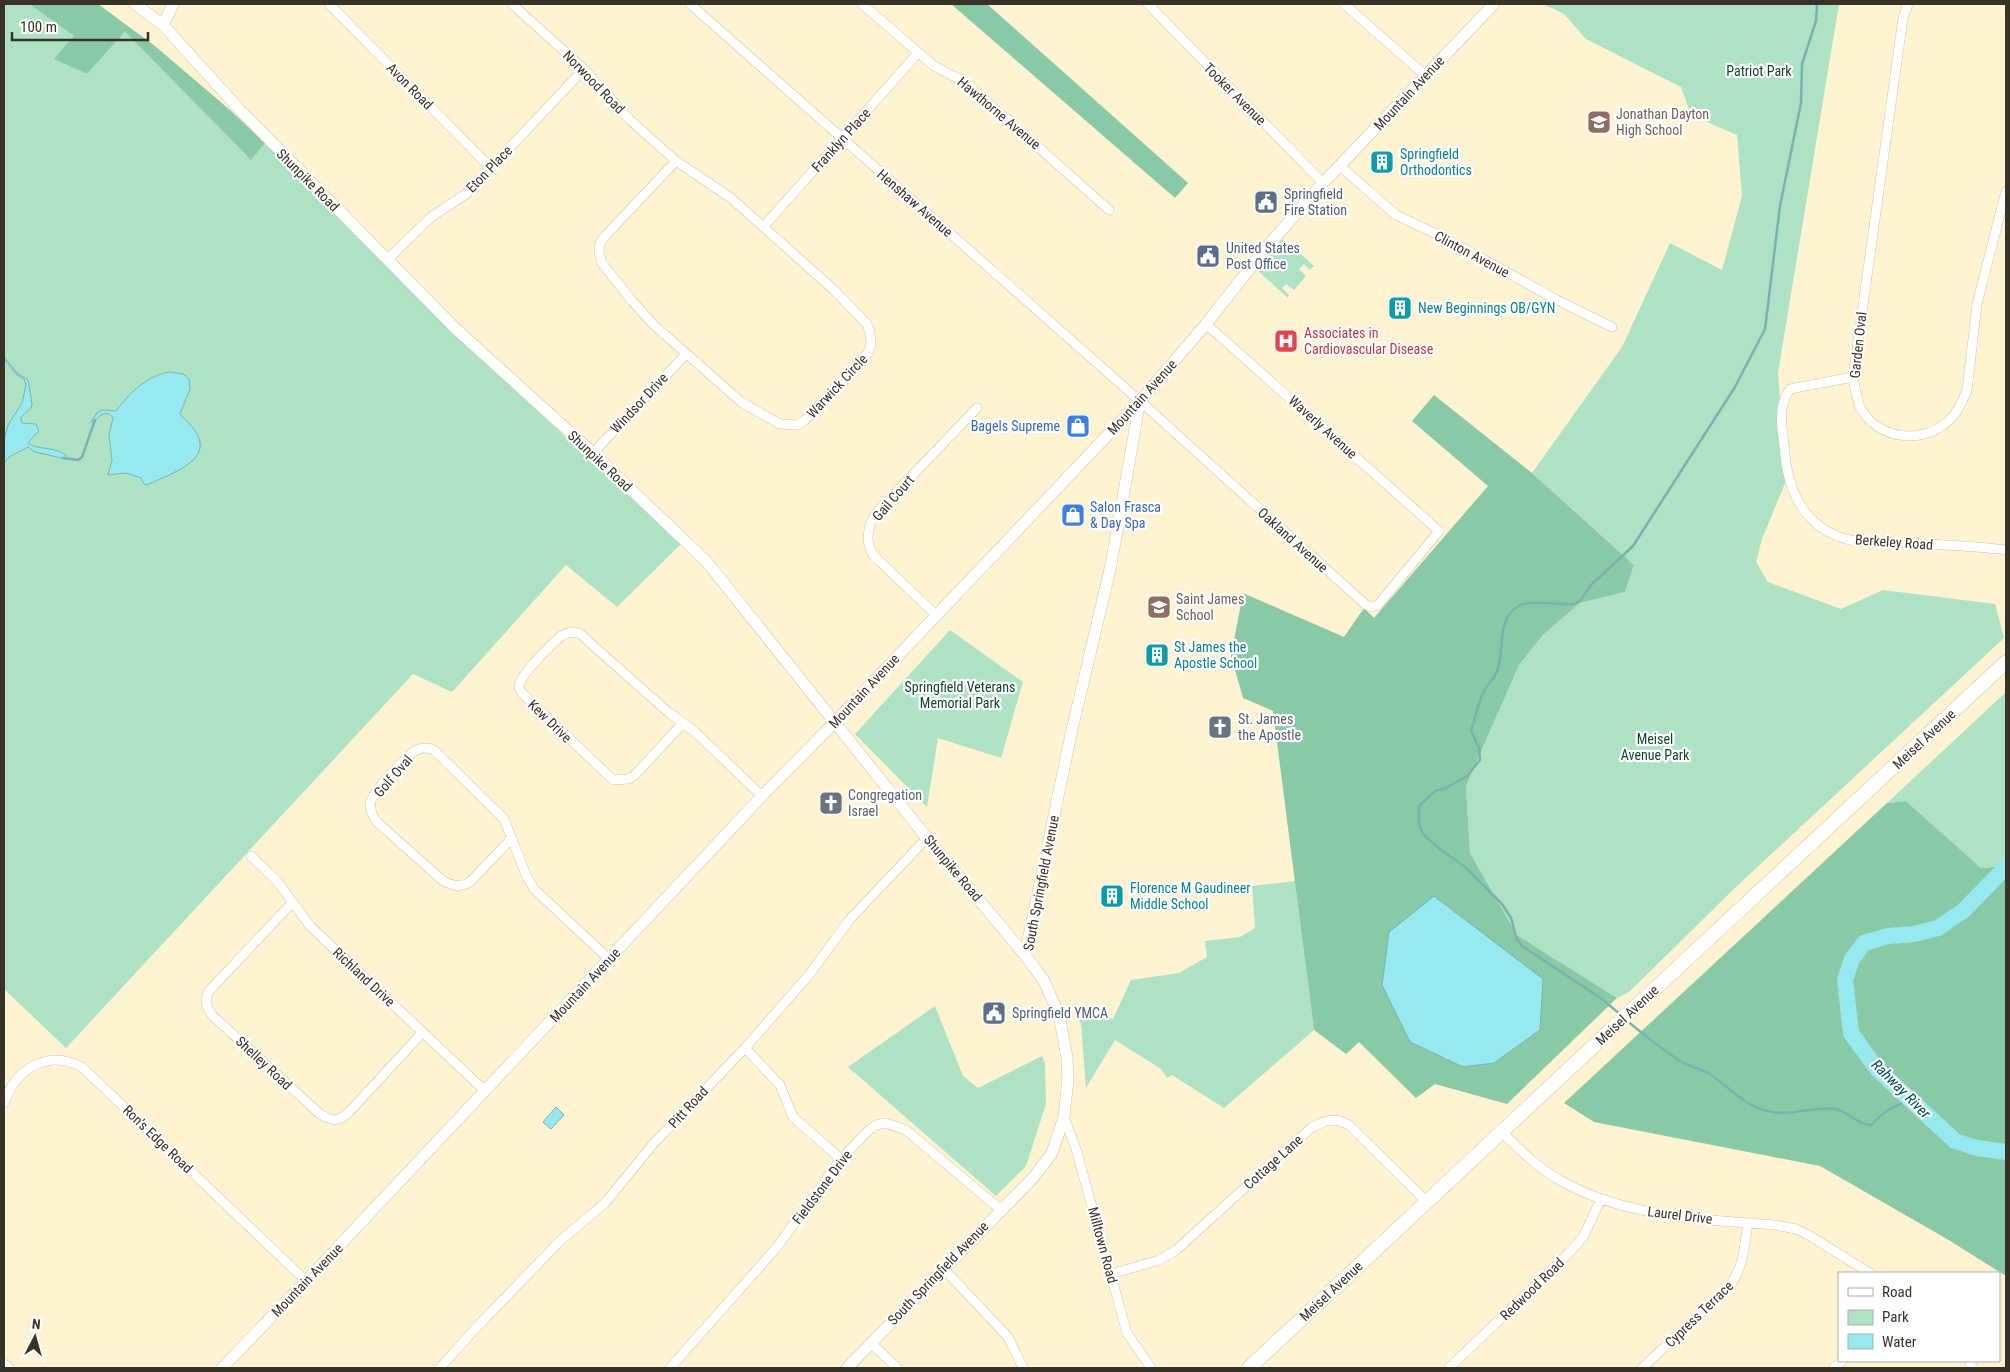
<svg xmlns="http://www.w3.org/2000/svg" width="2010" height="1372" viewBox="0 0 2010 1372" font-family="'Roboto Condensed',sans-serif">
<rect width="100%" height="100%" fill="#fff3d2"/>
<path fill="#ade3c4" d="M4 4H29L74 36 55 59 87 74 125 32 250 159 265 143 371 251 479 357 681 544 617 607 566 565 452 692 413 674 66 1048 4 989Z
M1543 4H1839L1778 373 1786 481 1762 539 1756 562 1768 582 1841 609 1883 590 1995 604 2004 638 1737 886 1629 992 1617 998 1517 935 1470 853 1466 786 1519 665 1544 634 1580 603 1625 592 1634 565 1532 473 1622 347 1670 243 1722 270 1742 196 1737 135 1691 115 1681 87 1586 39 1564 14Z
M1282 239 1287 244 1288 243 1314 266 1310 270 1304 264 1299 269 1306 276 1294 290 1286 284 1282 288 1289 295 1288 298 1257 270Z
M950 630 1023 682 1001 758 938 738 927 807 855 734Z
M2006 692V866L1981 868 1906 801 1887 803Z
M1295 881 1314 1030 1224 1108 1172 1075 1167 1078 1161 1069 1115 1040 1086 1088 1081 1024 1076 1012 1113 1019 1131 980 1179 973 1207 957 1205 941 1240 937 1255 928 1252 886Z
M935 1006 963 1076 978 1088 1042 1056 1045 1063 1046 1104 1026 1166 996 1196 848 1067Z"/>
<path fill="#8ac9a6" d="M29 4H98L155 46 230 110 265 143 251 160 125 32 87 74 54 59 74 36Z
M951 4H987L1188 183 1175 198Z
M1434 395 1532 473 1634 565 1625 592 1580 603 1544 634 1519 665 1466 786 1470 853 1517 935 1617 998 1507 1104 1435 1084 1416 1098 1359 1042 1346 1054 1314 1030 1273 711 1243 698 1231 656 1243 593 1344 637 1364 608 1374 618 1488 486 1412 421Z
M1906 801 1981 868 2006 866V1276L1947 1239 1820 1166 1594 1122 1564 1103 1887 803Z"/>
<path fill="#96e9ef" stroke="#7ab2b3" d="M4 357 17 373 28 380 32 404 31 408 21 417V421L22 423 36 424 39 431 28 443C35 450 54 446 66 455V459L35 452 28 447 9 457 4 463V440L8 425 22 403 26 385 24 379 17 375 4 359Z
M170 372 183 374 189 379 190 389 180 414C186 421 194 427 198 436 211 463 164 476 147 485L144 484 141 478 126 473 108 475 112 460 109 435 113 418C107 409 99 415 95 422H91L97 413 102 410 116 411C129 394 147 375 170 372Z
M1434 896 1543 979 1540 1030 1494 1063 1463 1067 1410 1042 1382 985 1389 932Z
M556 1107 564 1115 551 1129 543 1122Z"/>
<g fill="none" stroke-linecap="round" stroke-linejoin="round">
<path stroke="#7ab2b3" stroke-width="2.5" d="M63 458 78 460 82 457 95 420
M1621 1015 1602 999 1522 946 1517 940 1511 918 1502 904 1465 867 1436 846 1423 834 1419 824V806L1435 791 1446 788 1467 776 1480 760 1479 748 1471 731C1475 718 1478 703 1484 691 1488 684 1494 678 1497 671 1505 652 1496 620 1517 607 1530 598 1559 606 1574 604L1580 601 1591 585 1633 546 1735 387 1765 329 1780 206 1801 103 1802 64 1816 21 1817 4
M1627 1021C1645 1035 1662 1050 1682 1062 1691 1067 1701 1069 1710 1074 1729 1087 1743 1105 1767 1111 1790 1117 1812 1106 1835 1109 1848 1111 1859 1126 1872 1125 1883 1111 1894 1106 1911 1100"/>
<path stroke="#96e9ef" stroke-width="16" d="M2006 867 1963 911 1938 928 1914 934 1888 936 1864 943 1852 959 1845 980 1851 1033 1877 1069 1955 1141 1977 1148 2006 1152"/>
<g stroke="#d2c5a6" stroke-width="10">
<path id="minor" d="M329 4 491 168
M512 4 584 69 630 120 676 161 731 198 834 290 867 324 870 333 871 344 868 353 804 421 797 425 780 424 741 402 654 325 632 301 602 263 599 253 600 243 606 235 676 161
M690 4 1140 401 1366 605 1372 607 1378 605 1439 531 1206 324
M862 4 934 66 965 82 1109 210
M1148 4 1323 183
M1344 4 1426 76
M1908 4 1903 18 1853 377C1855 388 1856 397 1860 407 1877 439 1920 445 1947 422 1957 414 1962 402 1967 390L1977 304 2006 191
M1340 166 1396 215 1447 239 1557 300 1612 327
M764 226 918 53
M388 259 431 217 466 194 584 69
M1853 377 1790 389C1776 409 1783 431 1785 454 1789 497 1809 533 1855 541 1872 543 1890 543 1908 543 1941 545 1974 546 2006 550
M593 453 686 354
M936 615 874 556C864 541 868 525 877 512L977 408
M683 723 634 776 628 779 613 780 525 696C522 693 519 690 519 686 520 675 554 641 563 635 568 632 573 632 579 633L668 712 694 731 762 796
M511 839 470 882C460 888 452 886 442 880L377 822C373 816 370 811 370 804 372 792 408 753 419 749 425 747 429 748 434 750L504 819 526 875 534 889 609 959
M251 856 277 881 310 926 485 1091
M292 903 209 991C204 1001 206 1007 213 1016L320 1114C333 1122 339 1122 350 1111L423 1032
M745 1048 780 1085 793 1117 841 1159
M4 1103C16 1068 48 1049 82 1067L306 1281
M1064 1117 1076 1149 1127 1333 1151 1368
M1501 1131C1520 1150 1539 1169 1563 1182 1627 1217 1704 1220 1775 1225L1796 1229 1810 1236 1870 1273
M943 1268 1008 1337 1023 1368
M1111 1274 1159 1260 1175 1251 1311 1128C1325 1120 1334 1117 1349 1125L1426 1201
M871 1343 897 1368
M1969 1361 1973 1368
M4 1364 9 1368
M440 1368 473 1331 560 1241 605 1203 654 1143 745 1048 809 975 850 919 927 838
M670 1368 777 1247 841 1159 868 1131 876 1125 886 1123 906 1130 1001 1210
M1449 1368 1570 1252 1583 1237 1601 1199
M1642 1368 1727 1289C1744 1269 1744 1248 1748 1223
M1834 1368 1842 1361"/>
</g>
<g stroke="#d2c5a6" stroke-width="12">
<path id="tertiary" d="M135 4 163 25 239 109 456 329 593 453 707 562 927 838 1025 955 1044 981 1053 1001 1060 1020 1067 1058 1068 1079 1064 1117 1052 1153 1033 1178 847 1368
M163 25 173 4
M1025 955 1071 734 1111 565 1140 401
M222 1368 306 1281 762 796 835 722 1140 401 1206 324 1266 248 1323 183 1494 4"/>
</g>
<g stroke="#d2c5a6" stroke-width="15">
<path id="primary" d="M1249 1368C1500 1132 1754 897 2006 662"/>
</g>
<use href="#minor" stroke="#fff" stroke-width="9"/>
<use href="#tertiary" stroke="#fff" stroke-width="11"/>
<use href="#primary" stroke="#fff" stroke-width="14"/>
</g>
<defs>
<g id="school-square" transform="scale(1.25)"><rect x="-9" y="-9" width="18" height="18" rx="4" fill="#8d6e63" stroke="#fff"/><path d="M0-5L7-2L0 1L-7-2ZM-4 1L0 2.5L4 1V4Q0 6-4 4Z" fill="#fff"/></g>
<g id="building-square" transform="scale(1.25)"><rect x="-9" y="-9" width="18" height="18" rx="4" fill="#0f9aa8" stroke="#fff"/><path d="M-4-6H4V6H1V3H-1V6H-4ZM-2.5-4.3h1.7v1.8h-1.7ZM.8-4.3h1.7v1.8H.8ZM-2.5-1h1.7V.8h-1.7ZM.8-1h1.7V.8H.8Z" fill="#fff"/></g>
<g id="civic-square" transform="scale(1.25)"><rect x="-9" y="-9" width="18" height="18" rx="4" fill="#5c6f8a" stroke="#fff"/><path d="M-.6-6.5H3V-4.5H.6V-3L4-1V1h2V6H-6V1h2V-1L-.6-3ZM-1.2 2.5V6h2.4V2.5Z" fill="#fff"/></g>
<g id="hospital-square" transform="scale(1.25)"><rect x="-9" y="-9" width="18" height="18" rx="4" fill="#e0444e" stroke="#fff"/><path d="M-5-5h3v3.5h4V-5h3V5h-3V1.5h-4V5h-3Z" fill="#fff"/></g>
<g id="shop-square" transform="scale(1.25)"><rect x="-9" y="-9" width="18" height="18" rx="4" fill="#3f7fe0" stroke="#fff"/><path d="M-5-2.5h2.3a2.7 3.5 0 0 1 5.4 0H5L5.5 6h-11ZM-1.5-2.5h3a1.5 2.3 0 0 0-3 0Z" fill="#fff"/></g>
<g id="church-square" transform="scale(1.25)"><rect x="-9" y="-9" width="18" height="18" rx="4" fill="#6b7280" stroke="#fff"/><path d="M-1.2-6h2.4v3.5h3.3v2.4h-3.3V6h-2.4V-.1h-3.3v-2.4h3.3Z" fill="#fff"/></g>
</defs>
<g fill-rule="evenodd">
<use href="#school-square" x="1599" y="122"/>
<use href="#building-square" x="1382" y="162"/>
<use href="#civic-square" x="1266" y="202"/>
<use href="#civic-square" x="1208" y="256"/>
<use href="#building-square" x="1400" y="308"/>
<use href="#hospital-square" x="1286" y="341"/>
<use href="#shop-square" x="1078" y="426"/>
<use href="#shop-square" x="1073" y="515"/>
<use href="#school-square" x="1159" y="607"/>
<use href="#building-square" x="1157" y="655"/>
<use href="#church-square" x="1220" y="727"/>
<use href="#church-square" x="831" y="803"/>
<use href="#building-square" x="1112" y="896"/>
<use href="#civic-square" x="994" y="1013"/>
</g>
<g text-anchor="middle" stroke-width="4.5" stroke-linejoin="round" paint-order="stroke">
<g font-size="14" fill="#13442d" stroke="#fff">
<text x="1759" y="76">Patriot Park</text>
<text x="960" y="692">Springfield Veterans<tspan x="960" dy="16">Memorial Park</tspan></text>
<text x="1655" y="744">Meisel<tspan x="1655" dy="16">Avenue Park</tspan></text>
</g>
<g font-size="14" fill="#383327" stroke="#fff">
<text transform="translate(594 82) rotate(46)" y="5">Norwood Road</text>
<text transform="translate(410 86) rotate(45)" y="5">Avon Road</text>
<text transform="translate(1409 93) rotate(-47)" y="5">Mountain Avenue</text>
<text transform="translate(1235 94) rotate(45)" y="5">Tooker Avenue</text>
<text transform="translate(999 113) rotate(40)" y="5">Hawthorne Avenue</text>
<text transform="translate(841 140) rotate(-48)" y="5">Franklyn Place</text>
<text transform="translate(489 169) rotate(-46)" y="5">Eton Place</text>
<text transform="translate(308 180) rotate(45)" y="5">Shunpike Road</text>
<text transform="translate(915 203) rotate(41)" y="5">Henshaw Avenue</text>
<text transform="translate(1472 254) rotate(28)" y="5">Clinton Avenue</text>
<text transform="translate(1858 345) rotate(-84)" y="5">Garden Oval</text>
<text transform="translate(837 386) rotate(-47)" y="5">Warwick Circle</text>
<text transform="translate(1142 397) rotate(-48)" y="5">Mountain Avenue</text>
<text transform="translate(639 403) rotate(-47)" y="5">Windsor Drive</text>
<text transform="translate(1323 427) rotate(42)" y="5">Waverly Avenue</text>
<text transform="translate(600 461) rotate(43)" y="5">Shunpike Road</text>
<text transform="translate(893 498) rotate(-49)" y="5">Gail Court</text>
<text transform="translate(1293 540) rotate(42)" y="5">Oakland Avenue</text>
<text transform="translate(1894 542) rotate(4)" y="5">Berkeley Road</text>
<text transform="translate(864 691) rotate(-47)" y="5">Mountain Avenue</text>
<text transform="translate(550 721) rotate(44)" y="5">Kew Drive</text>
<text transform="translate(1924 739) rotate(-43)" y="5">Meisel Avenue</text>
<text transform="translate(393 776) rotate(-49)" y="5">Golf Oval</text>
<text transform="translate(953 868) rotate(50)" y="5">Shunpike Road</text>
<text transform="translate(1041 883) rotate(-79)" y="5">South Springfield Avenue</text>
<text transform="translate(364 977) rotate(43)" y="5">Richland Drive</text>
<text transform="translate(585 985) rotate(-47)" y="5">Mountain Avenue</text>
<text transform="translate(1627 1015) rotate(-43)" y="5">Meisel Avenue</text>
<text transform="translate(264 1063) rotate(43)" y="5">Shelley Road</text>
<text transform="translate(688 1107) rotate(-47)" y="5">Pitt Road</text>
<text transform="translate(158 1139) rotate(44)" y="5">Ron's Edge Road</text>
<text transform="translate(1273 1162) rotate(-42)" y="5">Cottage Lane</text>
<text transform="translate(822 1187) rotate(-53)" y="5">Fieldstone Drive</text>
<text transform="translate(1680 1215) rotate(7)" y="5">Laurel Drive</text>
<text transform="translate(1103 1245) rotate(75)" y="5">Milltown Road</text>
<text transform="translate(938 1273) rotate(-46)" y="5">South Springfield Avenue</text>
<text transform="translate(307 1280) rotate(-46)" y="5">Mountain Avenue</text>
<text transform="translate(1532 1289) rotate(-44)" y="5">Redwood Road</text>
<text transform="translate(1331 1291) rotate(-43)" y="5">Meisel Avenue</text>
<text transform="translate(1699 1314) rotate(-44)" y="5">Cypress Terrace</text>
</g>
<g font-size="14" fill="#785e54" stroke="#fff" text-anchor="start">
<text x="1616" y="119">Jonathan Dayton<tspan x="1616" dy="16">High School</tspan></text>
<text x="1176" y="604">Saint James<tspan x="1176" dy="16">School</tspan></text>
</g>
<g font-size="14" fill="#0d838f" stroke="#fff" text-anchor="start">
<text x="1400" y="159">Springfield<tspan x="1400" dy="16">Orthodontics</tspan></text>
<text x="1418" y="313">New Beginnings OB/GYN</text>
<text x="1174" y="652">St James the<tspan x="1174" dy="16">Apostle School</tspan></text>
<text x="1130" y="893">Florence M Gaudineer<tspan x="1130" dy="16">Middle School</tspan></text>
</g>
<g font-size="14" fill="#4e5e75" stroke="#fff" text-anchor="start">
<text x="1284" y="199">Springfield<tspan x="1284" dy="16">Fire Station</tspan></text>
<text x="1226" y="253">United States<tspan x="1226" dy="16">Post Office</tspan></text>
<text x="1012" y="1018">Springfield YMCA</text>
</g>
<g font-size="14" fill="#be3a42" stroke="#fff" text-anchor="start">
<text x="1304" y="338">Associates in<tspan x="1304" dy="16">Cardiovascular Disease</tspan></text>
</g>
<g font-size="14" fill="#366cbe" stroke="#fff" text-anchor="end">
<text x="1060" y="431">Bagels Supreme</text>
<text x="1090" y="512" text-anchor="start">Salon Frasca<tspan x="1090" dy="16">&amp; Day Spa</tspan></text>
</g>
<g font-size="14" fill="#5b616d" stroke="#fff" text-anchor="start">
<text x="1238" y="724">St. James<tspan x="1238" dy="16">the Apostle</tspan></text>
<text x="848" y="800">Congregation<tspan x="848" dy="16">Israel</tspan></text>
</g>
<g font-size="15" font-style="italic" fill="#005054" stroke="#fff">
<text transform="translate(1901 1089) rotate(45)" y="5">Rahway River</text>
</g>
</g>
<rect width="2010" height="1372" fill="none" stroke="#383327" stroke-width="10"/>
<rect x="1838" y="1272" width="162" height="90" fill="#ffffff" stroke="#afada9"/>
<rect x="1848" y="1288" width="25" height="8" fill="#ffffff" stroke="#afada9"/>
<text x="1882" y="1297" font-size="15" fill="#383327">Road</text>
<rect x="1848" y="1310" width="25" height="15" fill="#ade3c4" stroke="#afada9"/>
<text x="1882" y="1322" font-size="15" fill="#383327">Park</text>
<rect x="1848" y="1334" width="25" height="15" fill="#96e9ef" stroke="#afada9"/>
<text x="1882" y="1347" font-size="15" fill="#383327">Water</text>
<g transform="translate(35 1337) rotate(6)" stroke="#ffffff" stroke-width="4" paint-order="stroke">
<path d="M0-4L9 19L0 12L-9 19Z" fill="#383327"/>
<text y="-8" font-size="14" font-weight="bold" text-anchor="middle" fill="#383327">N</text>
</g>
<path d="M12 32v8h136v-8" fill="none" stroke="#383327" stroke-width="2.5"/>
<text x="20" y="32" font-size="15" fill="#383327" stroke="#ffffff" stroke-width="4" paint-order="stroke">100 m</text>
</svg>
